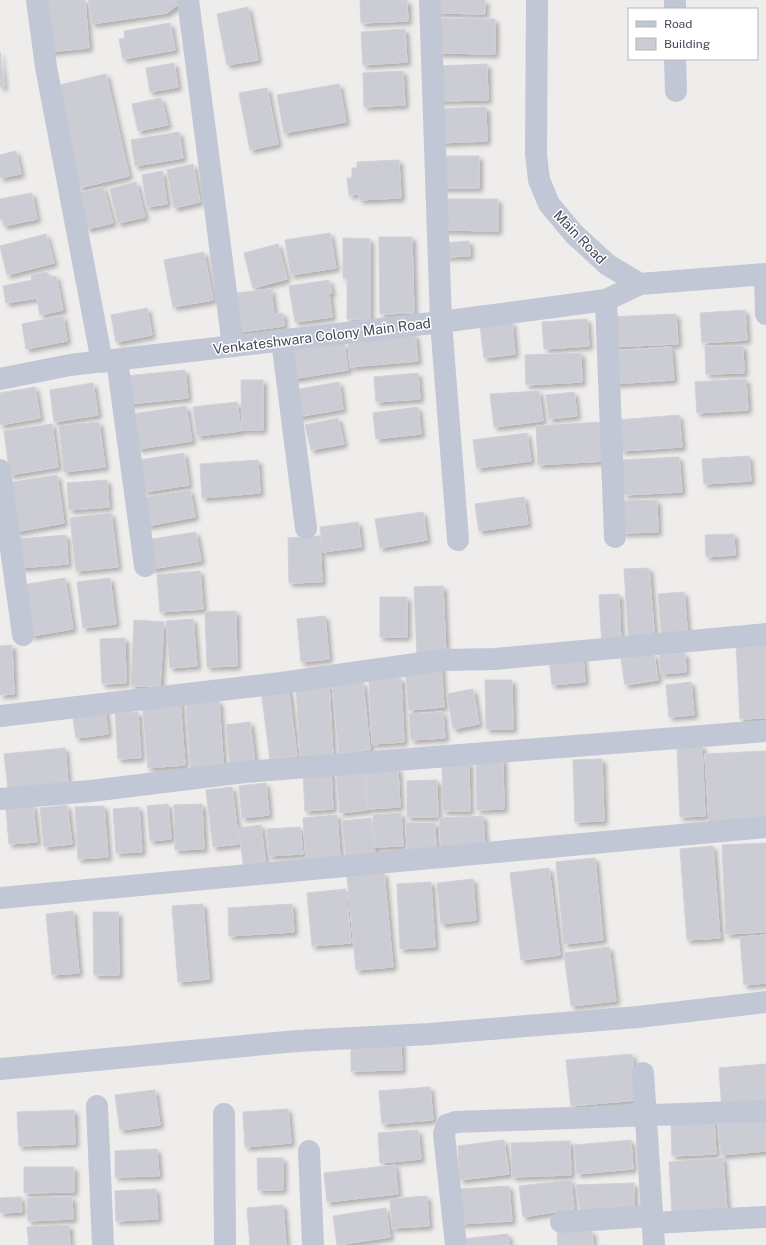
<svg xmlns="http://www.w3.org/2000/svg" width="766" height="1245" viewBox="0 0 766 1245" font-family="'Public Sans',sans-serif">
<defs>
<filter id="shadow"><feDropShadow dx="3.5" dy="3.5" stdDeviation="2" flood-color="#0004"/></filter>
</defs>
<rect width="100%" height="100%" fill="#efecec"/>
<path fill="#cbccd4" stroke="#d0d0d8" filter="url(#shadow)" d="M44 0H85L89 48 47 52Z
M88 0H179L180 3 167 13 92 24Z
M360 0H407L408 21 361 23Z
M437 0H485V14L437 13Z
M248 7 258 60 227 65 217 14Z
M438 18 495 19V54L437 53Z
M170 23 175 50 123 59 119 39 125 38 124 31Z
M405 29 407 62 363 65 361 32Z
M0 52 4 87H0Z
M174 63 178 87 150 92 146 68Z
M487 64 488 100 438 101 437 66Z
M403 71 405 105 364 107 363 73Z
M106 74 129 176 79 188 55 86Z
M339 84 346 122 284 133 277 95Z
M267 88 278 144 250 150 239 93Z
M161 98 168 125 138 131 132 104Z
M486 107 487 141 440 143 439 109Z
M179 132 183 158 135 166 131 140Z
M16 151 21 174 0 178V155Z
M437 156H479V188H437Z
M399 160 401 198 359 200V194L349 195 347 178H352V168H357V162Z
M193 164 200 202 174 208 167 170Z
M162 171 167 204 147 207 142 175Z
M136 182 145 217 118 223 110 189Z
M103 187 113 223 87 229 78 193Z
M32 193 37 219 4 226 3 220H0V199Z
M441 199H498V231L441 230Z
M330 233 336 268 291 275 285 240Z
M46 234 54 263 7 275 0 246Z
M379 237H412L414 313 380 314Z
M343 238 370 239V319H347V278H343Z
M469 241 470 256 446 257 445 243Z
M278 244 287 279 253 288 244 253Z
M204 252 213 300 173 307 164 260Z
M47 272 49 278 56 276 63 310 40 315 37 298 6 303 3 286 32 280 31 275Z
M329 280 332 293H329L332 317 295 322 289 286Z
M271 289 274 314 283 313 284 326 235 333 229 294Z
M147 308 152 335 116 342 111 315Z
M745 310 747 340 702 343 700 313Z
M676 314 678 344 609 347 608 317Z
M63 316 67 341 26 349 22 324Z
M587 319 589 346 544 349 542 322Z
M512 322 515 354 484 358 480 326Z
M415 334 418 361 350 367 348 341Z
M344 343 348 370 292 379 288 351Z
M705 346H743L744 373 706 374Z
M671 347 674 380 611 384 610 351Z
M581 353 582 382 526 385 525 355Z
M185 370 188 398 129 404 126 376Z
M418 373 420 399 376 402 374 377Z
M746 379 748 410 697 413 695 382Z
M241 380H263V430H242Z
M339 382 343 409 297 417 293 390Z
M93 383 98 415 54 422 50 390Z
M35 387 40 418 0 425V393Z
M539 391 543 421 494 427 490 394Z
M574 392 577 416 549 419 546 395Z
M237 402 241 431 197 436 193 407Z
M186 406 192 441 138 449 133 414Z
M418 407 421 434 376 439 373 413Z
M679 415 682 447 621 451 618 420Z
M338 418 344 444 311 450 305 425Z
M99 422 105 467 64 472 59 426Z
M601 422 604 461 538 465 536 426Z
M52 424 58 467 10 475 4 431Z
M527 433 531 461 477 468 473 440Z
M184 453 189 485 144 492 139 460Z
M749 456 751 481 704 484 702 459Z
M679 457 682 492 624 495 622 460Z
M258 460 260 493 202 498 200 464Z
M57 475 64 523 15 532 7 483Z
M107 480 109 507 69 510 67 483Z
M190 490 195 517 147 526 142 498Z
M524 497 528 524 479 531 475 504Z
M657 500 658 532 622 533 621 501Z
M423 512 427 540 380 548 375 519Z
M111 513 118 567 76 571 70 518Z
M358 522 361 547 323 552 320 527Z
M196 532 201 561 151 569 147 540Z
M734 534 735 555 706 557 705 535Z
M66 535 68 564 20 568 18 539Z
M320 536 322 582 289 583 288 538Z
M649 568 655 642 629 644 624 569Z
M200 571 203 609 160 612 157 575Z
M65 578 73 629 31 636 22 585Z
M110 578 116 624 83 628 77 582Z
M443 586 446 654 417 655 414 587Z
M684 592 688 638 662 640 658 594Z
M619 594 621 644 602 645 599 595Z
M380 597H407V637H380Z
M236 611 237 666 207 667 205 612Z
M325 616 329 659 301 662 297 619Z
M193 619 197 666 170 668 166 621Z
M134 620 164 622 160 687 131 686Z
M125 638 126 683 102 684 100 639Z
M766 641V718L740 719 736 643Z
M12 645 14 694 0 695V646Z
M685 653 686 672 661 674 659 655Z
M654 654 658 680 625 685 621 659Z
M583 656 585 682 552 685 549 659Z
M441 665 444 707 409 710 405 668Z
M401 678 404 742 372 744 369 680Z
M485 680H512L513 729H486Z
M363 682 370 750 339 753 332 685Z
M691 682 694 715 669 717 666 685Z
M329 683 333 756 300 758 296 685Z
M288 685 297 756 270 759 261 689Z
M473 689 479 724 453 729 447 694Z
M180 698 185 765 148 768 142 701Z
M219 701 224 774 191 776 186 703Z
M105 707 108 734 76 738 72 711Z
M138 712 141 758 118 759 115 713Z
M443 712 445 738 411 740 409 714Z
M250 722 255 763 230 765 226 725Z
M702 745 705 816 680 817 677 746Z
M65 748 68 783 8 789 4 754Z
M766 751V819L709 823 705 754Z
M503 759 504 809 477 810 476 760Z
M602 759 604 821 575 822 573 760Z
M442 762H469L470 811H443Z
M398 768 400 807 368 809 366 770Z
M331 770 333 809 305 811 303 772Z
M364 770 367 810 340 813 336 773Z
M437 780 438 817H407V781Z
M266 783 269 815 242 818 239 786Z
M232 787 239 844 213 847 206 790Z
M168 804 171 839 150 841 147 806Z
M202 804 204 849 175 850 174 805Z
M33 805 37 842 9 844 6 808Z
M67 805 72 844 44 847 40 808Z
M104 806 108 857 78 859 75 807Z
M139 807 142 852 116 853 113 809Z
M401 813 403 846 375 847 373 815Z
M337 815 340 857 306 860 303 818Z
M483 816 485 846 441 849 439 818Z
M371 818 375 853 346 856 342 821Z
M406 823H435L436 849 407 850Z
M261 825 266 868 244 871 239 828Z
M300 827 303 854 269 856 267 829Z
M766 843V932L726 934 722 845Z
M713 846 720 938 687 940 680 849Z
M595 858 603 940 564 944 556 862Z
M549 868 560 955 521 960 510 873Z
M384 873 393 967 356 970 347 876Z
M473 879 476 920 441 924 437 883Z
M431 882 435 947 400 949 397 884Z
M346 889 351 943 312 946 307 893Z
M203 904 209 979 178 982 172 906Z
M292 904 294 932 229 936 228 908Z
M73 911 79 973 52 975 46 914Z
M93 912H118L119 975H94Z
M766 935V983L744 985 740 937Z
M609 947 616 1001 571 1006 564 953Z
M401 1041 402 1070 351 1071V1042Z
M632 1054 637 1100 571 1106 566 1060Z
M766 1064V1107L722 1110 719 1068Z
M430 1087 433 1120 382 1124 379 1091Z
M155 1090 160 1125 120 1130 115 1095Z
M288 1109 291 1143 245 1147 243 1112Z
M74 1110 75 1144 19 1146 17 1112Z
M714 1119 716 1154 672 1156 671 1121Z
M766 1120V1151L721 1155 718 1124Z
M418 1130 421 1159 380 1163 378 1133Z
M504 1140 509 1174 460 1180 458 1146Z
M631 1140 633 1169 577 1174 574 1145Z
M570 1141 571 1175 512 1177 511 1143Z
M157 1149 159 1176 115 1177V1151Z
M257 1158H283V1190H258Z
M723 1158 727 1210 672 1214 669 1162Z
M395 1165 398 1194 327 1202 324 1173Z
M24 1167H74V1192L24 1193Z
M571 1180 574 1209 523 1217 519 1186Z
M634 1183V1208L581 1214 576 1185Z
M509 1186 512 1221 460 1224 458 1189Z
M156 1189 158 1219 116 1221 115 1191Z
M427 1196 429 1226 392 1228 390 1199Z
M21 1197 22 1212 0 1213V1198Z
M72 1197 73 1219 28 1221 27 1198Z
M283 1205 286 1245H250L247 1208Z
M386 1208 390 1237 337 1245 333 1216Z
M69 1225 70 1245H29L27 1227Z
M592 1231 593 1245H558L557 1233Z
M508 1234 509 1245H463V1239Z"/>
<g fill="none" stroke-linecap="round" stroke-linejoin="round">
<path stroke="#c1c7d4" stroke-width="22" d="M37 0 46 67 102 362
M188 0 233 346
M430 0 441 322 458 540
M537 0 536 154 539 180 549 204 574 234 608 265 640 284 766 274
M675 0V9
M675 59 676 91
M765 274 766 314
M606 300 615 537
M282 340 306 528
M117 360 145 566
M0 379 70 365 441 322 606 300 640 284
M0 470 23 635
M0 716 281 683 444 660 495 659 766 634
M0 799 91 791 245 772 766 731
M0 898 766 827
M0 1069 297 1041 429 1034 638 1017 766 1002
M643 1073 654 1245
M97 1106 103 1245
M224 1114 225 1245
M309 1151 313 1245
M561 1222 652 1216
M653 1223 766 1217
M456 1245 444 1134 447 1125 456 1122 766 1111"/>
</g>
<g text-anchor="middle" stroke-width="3" stroke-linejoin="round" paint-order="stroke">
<g font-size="14" fill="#444a5a" stroke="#fff">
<text transform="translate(580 237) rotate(46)" y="5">Main Road</text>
<text transform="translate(322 336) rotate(-7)" y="5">Venkateshwara Colony Main Road</text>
</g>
</g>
<rect x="628" y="8" width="130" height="52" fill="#ffffff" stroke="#b4b7bd"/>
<rect x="636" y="21" width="20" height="6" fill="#c1c7d4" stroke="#b4b7bd"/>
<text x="664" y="28" font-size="12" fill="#444a5a">Road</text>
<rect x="636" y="38" width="20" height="12" fill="#cbccd4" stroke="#b4b7bd"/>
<text x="664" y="48" font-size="12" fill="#444a5a">Building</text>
</svg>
